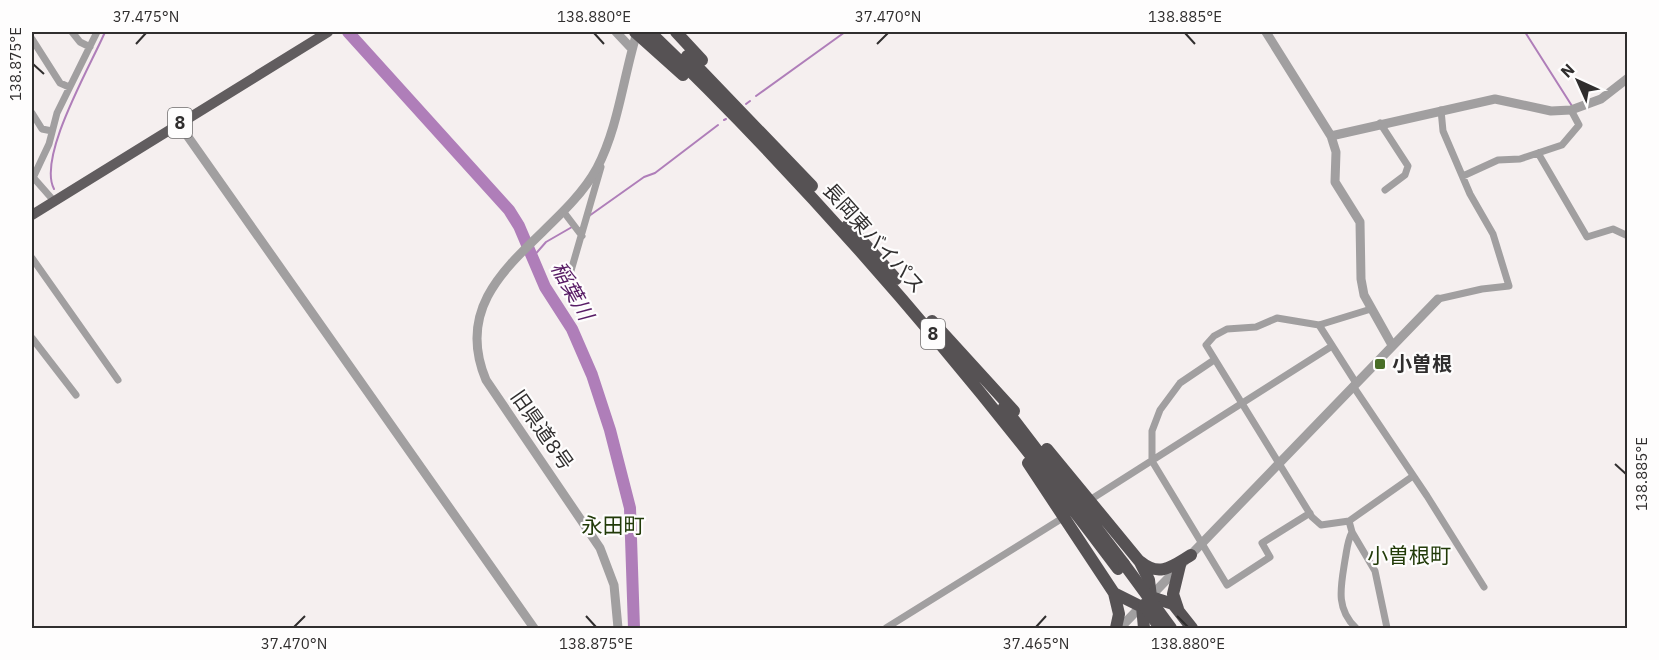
<svg xmlns="http://www.w3.org/2000/svg" width="1659" height="660" viewBox="0 0 1659 660" font-family="'IBM Plex Sans','Noto Sans JP',sans-serif">
<rect width="100%" height="100%" fill="#f5efef"/>
<g fill="none" stroke-linecap="round" stroke-linejoin="round">
<path stroke="#af7eb9" stroke-width="2" d="M1525 32 1572 106
M756 96 845 32
M746 104 750 101
M724 120 726 119
M54 189C37 157 91 65 105 32
M589 216 644 177 655 173 718 125
M532 258 546 242 572 227"/>
<path stroke="#af7eb9" stroke-width="12" d="M348 32 509 210 519 226 545 287 572 329 592 375 610 430 630 508 634 628"/>
<path stroke="#a19fa0" stroke-width="7" d="M72 32 80 42 90 47
M32 39 60 83 69 87
M32 113 42 129 52 131
M1380 123 1408 166 1405 175 1385 190
M1538 153 1587 237 1613 229 1628 236
M32 176 54 201
M1463 176 1498 160 1520 159 1562 145 1579 125 1571 110
M32 180 49 144 57 113 97 32
M563 211 582 236
M32 258 118 380
M566 288 601 167
M1438 299 1482 289 1509 286 1493 234 1470 194 1443 131 1441 110
M1371 309 1319 325 1277 318 1256 327 1227 329 1214 336 1206 345 1312 517 1321 525 1349 521 1413 476
M1319 325 1356 383
M32 338 76 395
M1214 360 1180 383 1160 410 1152 431V461L1227 585 1270 557 1262 543 1310 513
M1353 386 1427 496 1484 587
M1093 498 1332 346
M1349 521 1352 532 1375 571 1387 628
M1352 532C1347 542 1347 550 1345 560 1341 586 1335 608 1356 628
M886 628 1061 519"/>
<path stroke="#a19fa0" stroke-width="9" d="M616 32 632 49
M1266 32 1331 136 1336 152 1335 182 1360 222 1361 279 1364 295 1392 345
M179 124 534 628
M1331 136 1495 99 1551 111 1571 110 1601 99 1628 78
M618 628 614 585 600 548 486 380C444 280 558 240 597 168 618 128 623 79 636 36
M1120 628 1438 299"/>
<path stroke="#615d5f" stroke-width="10" d="M32 215 328 32"/>
<path stroke="#565254" stroke-width="12" d="M635 32 683 75
M650 32C822 197 976 379 1118 569
M676 32 702 60
M687 56 812 186
M848 225 896 279
M932 321 1014 411
M1004 407 1124 564
M1047 449 1140 562 1149 580 1151 597 1173 604 1192 628
M1028 463 1114 593 1142 607 1144 628
M1141 562C1160 578 1174 565 1191 555
M1114 593 1119 614 1116 628
M1178 609 1173 594 1180 565"/>
<path stroke="#565254" stroke-width="12" d="M1124 564 1171 628
M1144 605 1160 628"/>
</g>
<path fill="none" stroke="#302e2e" stroke-width="2" d="M594 33 604 44M1185 33 1195 44M136 44 146 33M877 44 888 33M33 64 44 74M1615 464 1626 474M586 616 596 627M1177 616 1188 627M294 627 305 616M1036 627 1046 616"/>
<rect fill="#486d26" stroke="#fefdfd" stroke-width="2" x="1374" y="358" width="12" height="12" rx="3"/>
<g text-anchor="middle" stroke-width="4.5" stroke-linejoin="round" paint-order="stroke">
<g fill="#fefdfd" stroke="#6e6c6c" stroke-width="1.5">
<rect x="168" y="108" width="24" height="30" rx="4.5"/>
<rect x="921" y="319" width="24" height="30" rx="4.5"/>
</g>
<g font-size="18" font-weight="bold" fill="#302e2e">
<text x="180" y="129">8</text>
<text x="933" y="340">8</text>
</g>
<g font-size="20" fill="#302e2e" stroke="#fefdfd">
<text transform="translate(874 238) rotate(48)" y="7">長岡東バイパス</text>
<text transform="translate(542 430) rotate(55)" y="7">旧県道8号</text>
</g>
<g font-size="20" font-weight="bold" fill="#302e2e" stroke="#fefdfd" text-anchor="start">
<text x="1392" y="371">小曽根</text>
</g>
<g font-size="21" font-style="italic" fill="#581c65" stroke="#fefdfd">
<text transform="translate(572 291) rotate(61)" y="7">稲葉川</text>
</g>
<g font-size="21" fill="#223b09" stroke="#fefdfd">
<text x="613" y="533">永田町</text>
<text x="1409" y="563">小曽根町</text>
</g>
</g>
<rect width="1659" height="660" fill="none" stroke="#fefdfd" stroke-width="66"/>
<g transform="translate(1578 81) rotate(315)" stroke="#fefdfd" stroke-width="4.5" paint-order="stroke">
<path d="M0-4.5L10 22L0 15L-10 22Z" fill="#302e2e"/>
<text y="-9" font-size="16" font-weight="bold" text-anchor="middle" fill="#302e2e">N</text>
</g>
<rect x="33" y="33" width="1593" height="594" fill="none" stroke="#302e2e" stroke-width="2"/>
<g font-size="15" text-anchor="middle" fill="#302e2e">
<text x="146" y="22">37.475°N</text>
<text x="594" y="22">138.880°E</text>
<text x="888" y="22">37.470°N</text>
<text x="1185" y="22">138.885°E</text>
<text transform="translate(16 64) rotate(-90)" y="5">138.875°E</text>
<text transform="translate(1642 474) rotate(-90)" y="5">138.885°E</text>
<text x="294" y="649">37.470°N</text>
<text x="596" y="649">138.875°E</text>
<text x="1036" y="649">37.465°N</text>
<text x="1188" y="649">138.880°E</text>
</g>
</svg>
